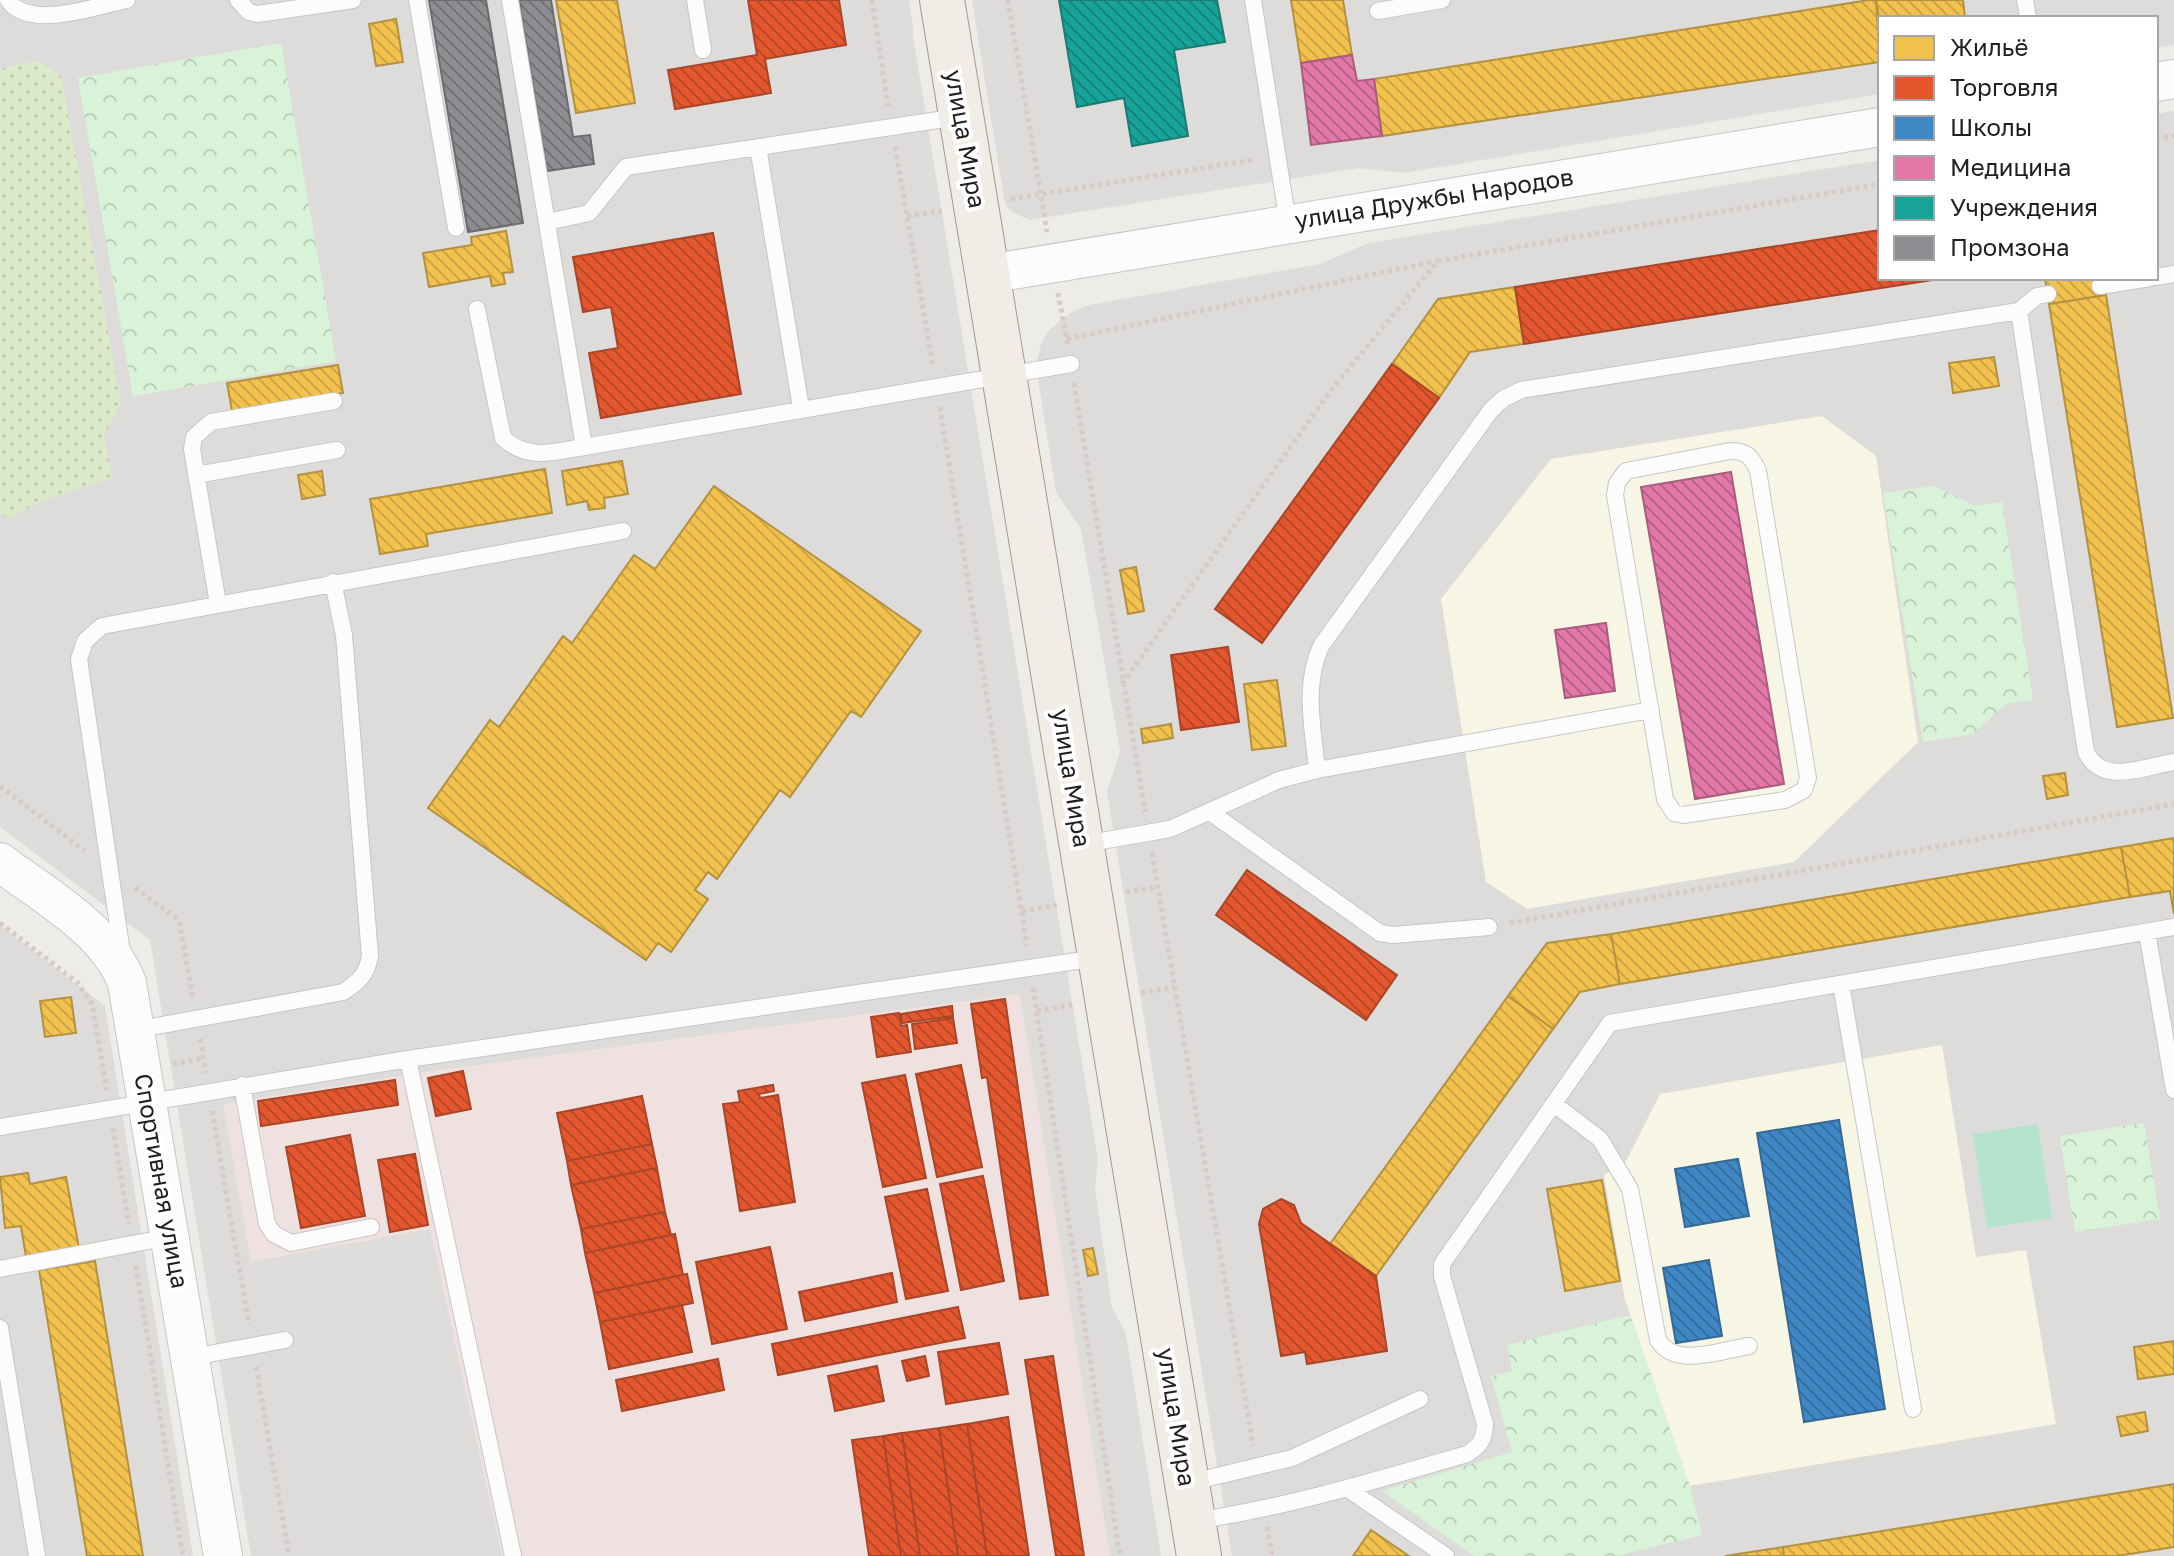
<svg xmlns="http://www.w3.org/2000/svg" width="2174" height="1556" viewBox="0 0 2174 1556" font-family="'Golos Text',sans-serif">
<defs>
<pattern id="grass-dots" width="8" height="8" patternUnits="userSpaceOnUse" patternTransform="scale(2)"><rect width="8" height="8" fill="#dbeac9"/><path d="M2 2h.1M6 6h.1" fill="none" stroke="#bcc8ac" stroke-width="1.8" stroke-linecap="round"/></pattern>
<pattern id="park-crowns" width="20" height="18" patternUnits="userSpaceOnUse" patternTransform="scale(2)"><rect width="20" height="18" fill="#d9f3d8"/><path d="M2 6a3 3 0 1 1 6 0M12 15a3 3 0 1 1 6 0" fill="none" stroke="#bad0b9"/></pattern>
<pattern id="homes-back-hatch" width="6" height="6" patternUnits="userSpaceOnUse" patternTransform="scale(2)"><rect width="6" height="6" fill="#f2c14e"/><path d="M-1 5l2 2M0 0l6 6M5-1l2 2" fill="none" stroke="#cfa644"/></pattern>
<pattern id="shops-back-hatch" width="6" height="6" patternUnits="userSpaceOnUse" patternTransform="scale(2)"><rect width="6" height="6" fill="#e4572e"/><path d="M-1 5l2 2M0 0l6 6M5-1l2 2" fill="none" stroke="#b84827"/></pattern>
<pattern id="schools-back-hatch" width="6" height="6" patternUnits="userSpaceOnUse" patternTransform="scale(2)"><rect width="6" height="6" fill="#3f88c5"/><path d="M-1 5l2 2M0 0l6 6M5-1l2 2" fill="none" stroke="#346fa0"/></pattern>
<pattern id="health-back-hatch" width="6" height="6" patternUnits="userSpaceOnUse" patternTransform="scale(2)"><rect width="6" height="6" fill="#e377a8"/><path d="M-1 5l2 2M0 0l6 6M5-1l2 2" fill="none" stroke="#b86188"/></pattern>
<pattern id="public-back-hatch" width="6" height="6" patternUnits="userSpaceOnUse" patternTransform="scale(2)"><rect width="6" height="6" fill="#17a398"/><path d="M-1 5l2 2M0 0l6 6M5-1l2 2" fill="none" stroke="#14847c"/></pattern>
<pattern id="industry-back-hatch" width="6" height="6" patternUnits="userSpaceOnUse" patternTransform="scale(2)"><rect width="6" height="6" fill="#8d8d92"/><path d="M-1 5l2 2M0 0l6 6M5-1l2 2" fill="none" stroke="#737377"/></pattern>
</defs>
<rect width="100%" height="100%" fill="#eeece9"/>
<path fill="#dddcda" d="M0 0H907L1098 1159 1095 1188 1112 1307 1126 1334 1161 1556H251L150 940 0 827Z
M972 0H2174V45L2156 48V18H1880V94L1403 173 1359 168 1029 220 1009 210 1004 199Z
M2174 111V1556H1232L1107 792 1120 751 1081 529 1056 492 1036 367 1041 344 1049 330 1072 312 1089 305 1320 264 1368 243 1880 160V278H2156V114Z
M0 925 105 1006 193 1556H0Z"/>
<path fill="#efe1df" d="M1020 994 1110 1556H502L430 1229 251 1262 223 1104 424 1072Z"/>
<path fill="#f7f6e5" d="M1822 416 1876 456 1918 742 1794 862 1527 909 1486 882 1441 599 1551 459Z
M1942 1045 1976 1257 2026 1250 2056 1424 1690 1486 1625 1300 1604 1175 1626 1161 1660 1094Z"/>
<path fill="url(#grass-dots)" d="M37 61 61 76 121 403 104 436 112 478 44 500 9 518 0 512V69Z"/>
<path fill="url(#park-crowns)" d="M281 43 336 361 133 396 78 78Z
M1934 486 1975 506 2002 502 2033 700 2006 704 1973 734 1923 742 1883 493Z
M2144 1123 2160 1219 2075 1232 2060 1136Z
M1630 1315 1690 1486 1702 1535 1616 1556H1474L1382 1491 1512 1452 1491 1376 1512 1371 1507 1345Z"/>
<path fill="#b6e3d0" d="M2038 1124 2052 1218 1987 1228 1973 1134Z"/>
<path fill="#dedddc" d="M882 0H909L914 34 887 27Z
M228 1 235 42 82 69 75 28Z
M1000 1 1013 81 989 85 977 4Z
M2156 166 2170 253 2156 255Z
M1998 324 2002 349 1808 378 1805 353Z
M1750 365 1755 393 1616 415 1611 387Z
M1828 995 1840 1060 1751 1075 1740 1011Z
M202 1110 239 1333 217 1337 180 1114Z
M2158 1229 2172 1319 2073 1335 2058 1245Z
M423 1232 493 1556H329L266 1261Z
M245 1361 279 1556H256L223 1365Z"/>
<path fill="url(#homes-back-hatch)" stroke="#b39140" stroke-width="2" d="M556 0H617L635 103 576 113Z
M1291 0H1343L1352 55 1301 63Z
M1869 0H1876L1880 62 1382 136 1374 79Z
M1876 0H1963L1965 18H1880V25Z
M396 19 403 62 376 66 369 24Z
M506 231 513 272 503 273 505 284 492 286 490 276 429 287 423 253 472 245 471 237Z
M2045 278H2098L2101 296 2049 304Z
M1515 287 1524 344 1470 352 1439 398 1392 364 1438 299Z
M2106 295 2173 718 2117 727 2049 304Z
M1994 357 1999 386 1953 393 1949 363Z
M338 365 343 393 232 411 227 383Z
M622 461 628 494 604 498 605 508 589 510 587 501 567 505 562 471Z
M545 469 552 513 426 534 428 546 380 554 370 499Z
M322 471 325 495 302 499 298 475Z
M714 486 921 631 861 717 851 711 790 797 780 790 717 879 708 872 695 890 708 899 671 952 658 943 646 960 428 808 490 720 499 727 563 636 572 643 634 555 655 569Z
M1136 567 1144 611 1128 614 1120 570Z
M1277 680 1286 746 1252 750 1244 684Z
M1171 724 1173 738 1143 743 1141 729Z
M2065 773 2068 795 2047 799 2043 776Z
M2174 838V914L2170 891 2130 897 2121 847Z
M2121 847 2130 897 1620 984 1611 934Z
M1611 934 1620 984 1580 992 1553 1029 1508 996 1547 943Z
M1508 996 1553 1029 1376 1276 1330 1244Z
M71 997 76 1033 45 1037 40 1001Z
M28 1173 30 1184 66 1177 79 1248 26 1257 21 1226 5 1228 0 1177Z
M1602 1180 1620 1281 1565 1291 1547 1189Z
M1093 1248 1098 1274 1088 1276 1083 1250Z
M95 1261 143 1556H87L39 1270Z
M2174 1341V1374L2138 1379 2134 1347Z
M2145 1412 2148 1431 2121 1436 2117 1417Z
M2174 1484V1547L2117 1556H1784L1783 1547Z
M1371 1530 1409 1556H1353Z
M1783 1547 1784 1556H1725Z"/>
<path fill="url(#shops-back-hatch)" stroke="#a9462a" stroke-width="2" d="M748 0H839L846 45 765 59 771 93 675 109 668 70 757 55Z
M1880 230V278H1945L1524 344 1515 287Z
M713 233 741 394 601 418 589 353 618 348 611 307 583 312 573 257Z
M1392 364 1439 398 1262 643 1215 609Z
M1228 647 1239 722 1181 730 1171 655Z
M1247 870 1397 975 1366 1020 1216 915Z
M1005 999 1048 1295 1020 1299 987 1077 982 1078 971 1004Z
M952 1006 953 1016 902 1023 901 1014Z
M899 1013 901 1026 907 1025 911 1052 877 1057 871 1017Z
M953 1018 957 1043 915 1049 912 1024Z
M961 1065 982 1167 937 1177 916 1074Z
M463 1071 471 1109 436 1116 428 1078Z
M905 1075 926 1178 883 1187 862 1083Z
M395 1080 398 1105 261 1126 258 1101Z
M773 1085 774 1091 759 1094 760 1098 778 1095 795 1202 740 1211 723 1104 740 1102 738 1091Z
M642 1096 652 1144 567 1161 557 1113Z
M350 1135 365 1216 301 1228 286 1147Z
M652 1144 657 1168 571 1185 567 1161Z
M415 1154 428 1225 390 1232 378 1160Z
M657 1168 665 1212 581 1229 571 1185Z
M983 1176 1004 1281 961 1290 940 1184Z
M927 1189 948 1291 906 1299 885 1197Z
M1281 1199 1294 1205 1301 1223 1376 1276 1387 1351 1307 1364 1305 1352 1281 1356 1259 1224 1263 1209Z
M665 1212 671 1235 585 1253 581 1229Z
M675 1234 683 1275 594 1293 585 1253Z
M770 1247 787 1329 712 1344 696 1262Z
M892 1273 897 1302 805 1321 799 1292Z
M687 1274 693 1303 600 1322 594 1293Z
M682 1305 692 1352 609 1369 600 1322Z
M958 1307 965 1338 778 1375 772 1344Z
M999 1343 1008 1394 946 1404 938 1352Z
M925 1356 929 1376 907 1381 902 1361Z
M1053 1356 1084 1556H1056L1025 1360Z
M718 1359 724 1390 622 1411 616 1380Z
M877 1366 884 1401 835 1411 828 1376Z
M1008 1417 1029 1556H987L967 1424Z
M967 1424 987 1556H958L939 1428Z
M939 1428 958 1556H920L902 1433Z
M902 1433 920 1556H901L883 1436Z
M883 1436 901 1556H869L852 1440Z"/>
<path fill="url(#schools-back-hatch)" stroke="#366994" stroke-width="2" d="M1839 1120 1885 1409 1804 1422 1757 1133Z
M1738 1159 1749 1216 1685 1227 1675 1169Z
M1709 1260 1722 1336 1676 1343 1663 1268Z"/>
<path fill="url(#health-back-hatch)" stroke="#a85d7f" stroke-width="2" d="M1352 55 1357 81 1374 79 1382 136 1311 145 1301 63Z
M1731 472 1784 784 1695 799 1641 487Z
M1606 623 1615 691 1565 698 1555 630Z"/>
<path fill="url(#public-back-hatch)" stroke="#1a7c74" stroke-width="2" d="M1059 0H1217L1225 42 1174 50 1188 136 1132 146 1124 98 1077 107Z"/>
<path fill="url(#industry-back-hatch)" stroke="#6c6c70" stroke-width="2" d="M429 0H486L523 223 468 232Z
M519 0H551L573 137 590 135 594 164 547 171Z"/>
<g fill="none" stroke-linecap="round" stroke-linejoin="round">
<g stroke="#c7c6c5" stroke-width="18">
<path id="service" d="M8 0C29 31 95 6 127 0
M238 0 249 12 258 14 353 0
M417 0 456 228
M510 0 584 447 1071 364
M695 0 703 50
M1253 0 1288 223
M2025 0 2028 18
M1378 11 1442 0
M758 147 801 408
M547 222 589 213 626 167 958 117
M2156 277 2174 274
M2100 286 2150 278
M477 309 503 438C528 461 553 452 584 447
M2019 311 2086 752C2102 786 2143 767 2174 762
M1730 451C1747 451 1751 456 1758 471L1808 778 1804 790 1785 800 1683 815 1674 813 1665 799 1615 495 1617 483 1626 471Z
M196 475 337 450
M218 604 192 449 194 437 211 422 334 401
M1317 770 1651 710
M1210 812 1380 933 1393 935 1489 927
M1084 844 1170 829 1279 780 1317 770C1313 728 1303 686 1321 646L1491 410 1503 399 1521 390 2019 311 2037 296 2048 294
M2147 932 2174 1090
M122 953 79 659 85 641 102 626 623 531
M1841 984 1913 1409
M135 1030 343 992C359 982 367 974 370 956L344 635 333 582
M408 1059 513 1556
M242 1085 267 1224 274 1234 291 1243 371 1227
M1554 1104 1600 1139 1630 1189 1658 1340C1675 1369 1721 1350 1749 1346
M0 1127 408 1059 1097 958
M0 1269 169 1237
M0 1328 37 1556
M192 1357 285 1340
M1188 1483 1292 1458 1420 1399
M1348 1489 1446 1556
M1195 1521C1288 1507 1377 1480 1467 1454 1481 1445 1484 1440 1485 1424L1442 1276V1264L1610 1023 2174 927"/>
</g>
<g stroke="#c7c6c5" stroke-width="40">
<path id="tertiary" d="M2156 82 2174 79
M988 274 1880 127
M0 862C43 895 107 929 127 983L223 1556"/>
</g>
<g stroke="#a49a86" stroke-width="46">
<path id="primary" d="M942 0 1199 1556"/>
</g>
<path stroke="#d7cac8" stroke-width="5" stroke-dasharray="4 4" stroke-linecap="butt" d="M872 0 888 106
M1008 0 1047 232
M2156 139 2174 136
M895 147 933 366
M1011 199 1252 160
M907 216 942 211
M1058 293 1068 346
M1067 339 1437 261
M1074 383 1145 812
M940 407 1027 946
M1122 684 1331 390 1438 261 1880 184
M0 786 85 851
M1152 853 1253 1446
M135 888 179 920 193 998
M1126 892 1157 887
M1022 911 1057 905
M0 923 77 982 92 1004 107 1090
M1510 923 2174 804
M1033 988 1120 1556
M1141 993 1174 987
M1037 1011 1072 1005
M200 1039 206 1073
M173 1064 204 1058
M212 1111 249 1325
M113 1128 129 1224
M136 1266 183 1556
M256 1367 289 1556
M1267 1527 1272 1556"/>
<use href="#service" stroke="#fcfcfc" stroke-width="16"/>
<use href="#tertiary" stroke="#fcfcfc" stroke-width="38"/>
<use href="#primary" stroke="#f1ece6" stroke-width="44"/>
</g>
<g text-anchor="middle" stroke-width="8" stroke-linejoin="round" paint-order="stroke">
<g font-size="24" fill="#202020" stroke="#fff">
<text transform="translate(965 139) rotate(80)" y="8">улица Мира</text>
<text transform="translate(1434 199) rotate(-9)" y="8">улица Дружбы Народов</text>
<text transform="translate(1071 778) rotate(81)" y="8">улица Мира</text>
<text transform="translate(161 1181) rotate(80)" y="8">Спортивная улица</text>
<text transform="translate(1176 1417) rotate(81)" y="8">улица Мира</text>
</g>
</g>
<rect x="1878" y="16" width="280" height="264" fill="#ffffff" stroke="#a6a6a6" stroke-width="2"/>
<rect x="1894" y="36" width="40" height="24" fill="#f2c14e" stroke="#a6a6a6" stroke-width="2"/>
<text x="1950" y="56" font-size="24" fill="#202020">Жильё</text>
<rect x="1894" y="76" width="40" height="24" fill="#e4572e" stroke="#a6a6a6" stroke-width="2"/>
<text x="1950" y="96" font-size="24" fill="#202020">Торговля</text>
<rect x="1894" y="116" width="40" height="24" fill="#3f88c5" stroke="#a6a6a6" stroke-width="2"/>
<text x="1950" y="136" font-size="24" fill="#202020">Школы</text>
<rect x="1894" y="156" width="40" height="24" fill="#e377a8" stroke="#a6a6a6" stroke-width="2"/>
<text x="1950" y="176" font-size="24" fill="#202020">Медицина</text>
<rect x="1894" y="196" width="40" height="24" fill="#17a398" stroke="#a6a6a6" stroke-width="2"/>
<text x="1950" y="216" font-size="24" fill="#202020">Учреждения</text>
<rect x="1894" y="236" width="40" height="24" fill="#8d8d92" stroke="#a6a6a6" stroke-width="2"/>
<text x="1950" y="256" font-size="24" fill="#202020">Промзона</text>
</svg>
